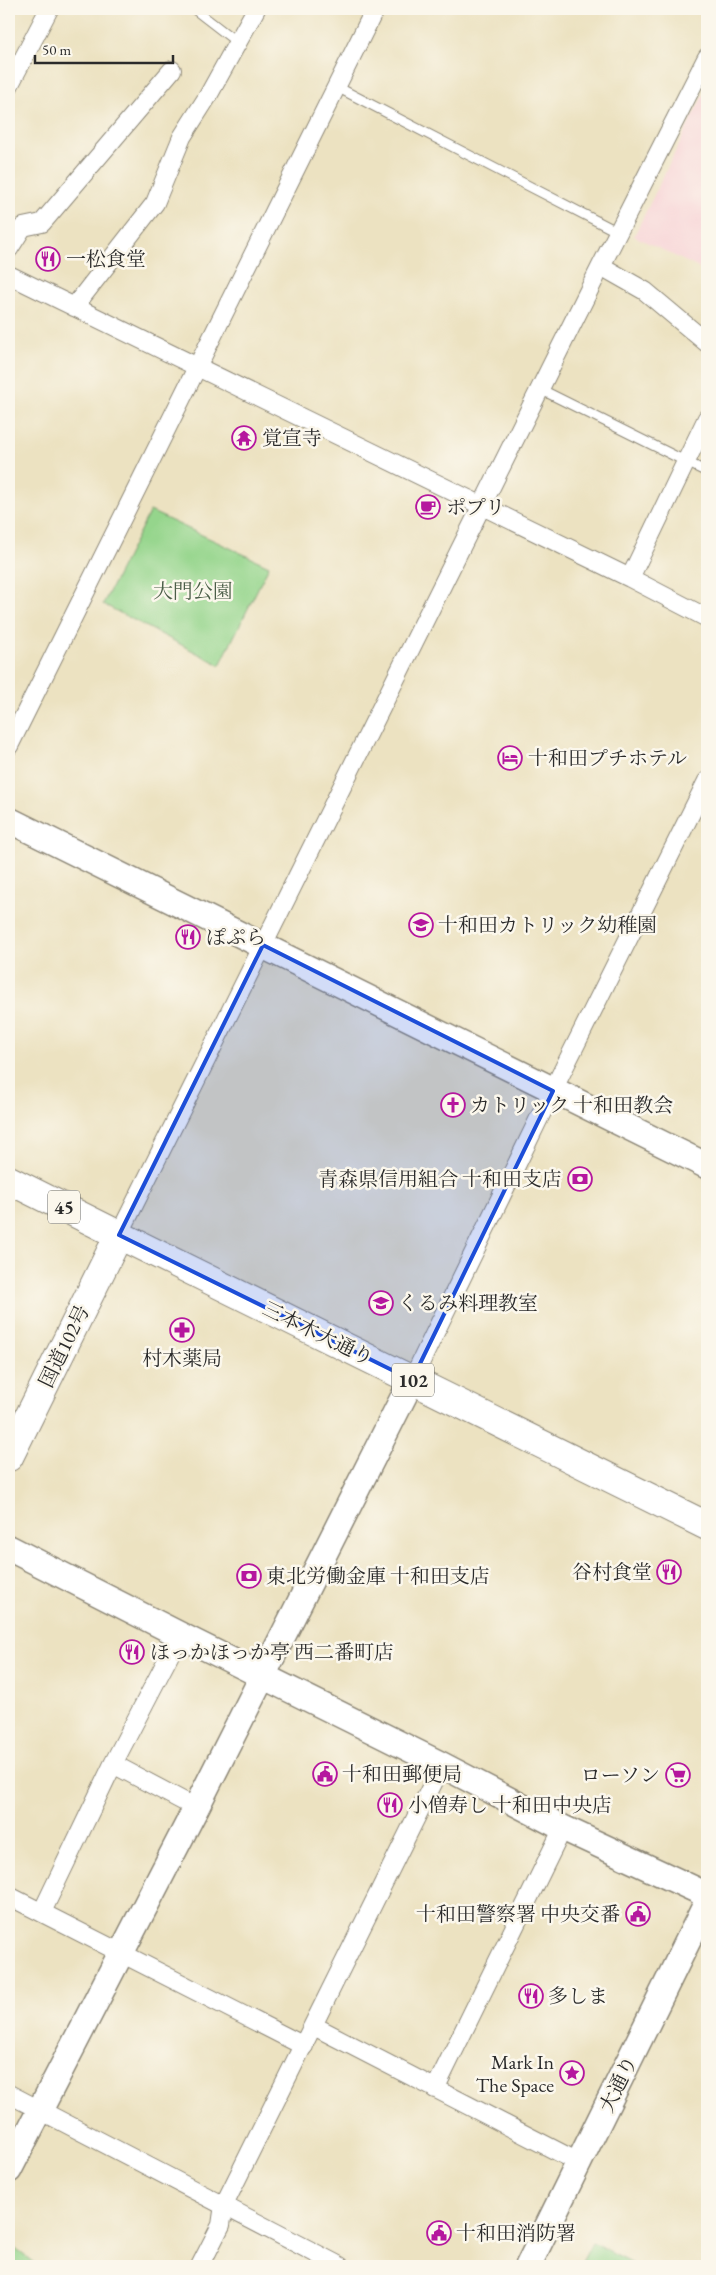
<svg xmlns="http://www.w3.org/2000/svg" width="716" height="2275" viewBox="0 0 716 2275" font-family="'EB Garamond','Noto Serif JP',serif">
<rect width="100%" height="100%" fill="#fbf7ec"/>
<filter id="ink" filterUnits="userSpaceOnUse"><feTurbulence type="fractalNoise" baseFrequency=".02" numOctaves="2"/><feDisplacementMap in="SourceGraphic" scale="10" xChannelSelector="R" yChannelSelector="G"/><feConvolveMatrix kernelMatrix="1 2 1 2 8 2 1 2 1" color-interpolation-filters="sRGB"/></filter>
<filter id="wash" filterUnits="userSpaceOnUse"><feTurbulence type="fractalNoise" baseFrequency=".0096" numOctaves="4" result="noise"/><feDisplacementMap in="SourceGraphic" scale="20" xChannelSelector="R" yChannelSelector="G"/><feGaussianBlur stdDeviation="1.12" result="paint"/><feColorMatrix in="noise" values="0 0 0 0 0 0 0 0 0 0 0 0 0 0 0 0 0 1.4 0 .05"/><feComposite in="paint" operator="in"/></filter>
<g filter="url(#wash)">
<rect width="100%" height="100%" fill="#ece2c1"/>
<path fill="#f7cfd4" d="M707 87V272L634 236Z"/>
<path fill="#95d58c" stroke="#60805c" d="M150 511 269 566 220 665 103 604Z
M592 2243 637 2266H580Z
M9 2244 38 2266H9Z"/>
</g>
<g filter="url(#ink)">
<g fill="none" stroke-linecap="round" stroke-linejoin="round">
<g stroke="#8c8676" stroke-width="11">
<path id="lane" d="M194 9 238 43
M337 87 618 232
M540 389 707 472"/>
</g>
<g stroke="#8c8676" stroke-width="20">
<path id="street" d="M9 86 49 9
M9 249 23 227 42 223 172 70
M601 266 645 291 707 343
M9 275 630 578 707 618
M74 307 155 203 182 137 208 96 256 9
M630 578 707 418
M9 746 375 9
M119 1235 601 266 707 57
M412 1380 543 1110 707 781
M113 1764 196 1808
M9 1896 304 2046
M42 1912 113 1764 180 1635
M314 2026 580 2163
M435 2089 563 1828
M9 2094 340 2266
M200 2266 221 2225 224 2205 442 1765"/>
</g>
<g stroke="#8c8676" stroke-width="28">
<path id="secondary" d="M9 820 707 1166
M9 1548 180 1635 442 1765 563 1828 707 1895
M9 2170 196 1808 412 1380
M528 2266 707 1902"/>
</g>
<g stroke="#8c8676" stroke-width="30">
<path id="primary" d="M9 1180 119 1235"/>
</g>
<g stroke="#8c8676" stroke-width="30">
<path id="highway" d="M9 1457 119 1235 707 1526"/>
</g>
<use href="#lane" stroke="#fff" stroke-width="9"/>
<use href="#street" stroke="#fff" stroke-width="18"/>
<use href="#secondary" stroke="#fff" stroke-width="25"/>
<use href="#primary" stroke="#fff" stroke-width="28"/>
<use href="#highway" stroke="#fff" stroke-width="28"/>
</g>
</g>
<path fill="#1d4ed8" fill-opacity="0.2" stroke="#1d4ed8" stroke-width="4" stroke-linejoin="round" d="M263 945 553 1091 412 1380 119 1235Z"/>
<defs>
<g id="restaurant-ring" transform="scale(1.25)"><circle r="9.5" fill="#fbf7ec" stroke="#b5179e" stroke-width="1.5"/><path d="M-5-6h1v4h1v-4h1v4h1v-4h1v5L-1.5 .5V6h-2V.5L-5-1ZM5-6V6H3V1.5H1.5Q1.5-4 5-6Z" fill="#b5179e"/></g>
<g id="temple-ring" transform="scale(1.25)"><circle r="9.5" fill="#fbf7ec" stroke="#b5179e" stroke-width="1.5"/><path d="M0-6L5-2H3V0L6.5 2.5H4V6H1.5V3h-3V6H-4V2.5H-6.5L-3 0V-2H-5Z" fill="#b5179e"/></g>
<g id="cafe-ring" transform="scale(1.25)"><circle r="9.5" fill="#fbf7ec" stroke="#b5179e" stroke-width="1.5"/><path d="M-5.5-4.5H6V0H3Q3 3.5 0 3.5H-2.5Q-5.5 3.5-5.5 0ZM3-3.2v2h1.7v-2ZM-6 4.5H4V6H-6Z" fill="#b5179e"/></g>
<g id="hotel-ring" transform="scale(1.25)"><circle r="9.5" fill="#fbf7ec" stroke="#b5179e" stroke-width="1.5"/><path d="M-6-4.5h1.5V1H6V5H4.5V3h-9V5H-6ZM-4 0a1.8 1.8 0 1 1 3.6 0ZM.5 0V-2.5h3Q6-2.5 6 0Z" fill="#b5179e"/></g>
<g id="school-ring" transform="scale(1.25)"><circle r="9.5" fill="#fbf7ec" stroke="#b5179e" stroke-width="1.5"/><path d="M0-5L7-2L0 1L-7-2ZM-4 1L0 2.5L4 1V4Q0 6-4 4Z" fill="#b5179e"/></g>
<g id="church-ring" transform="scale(1.25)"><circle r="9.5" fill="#fbf7ec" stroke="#b5179e" stroke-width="1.5"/><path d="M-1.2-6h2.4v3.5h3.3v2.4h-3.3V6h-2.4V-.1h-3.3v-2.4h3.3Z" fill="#b5179e"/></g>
<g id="bank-ring" transform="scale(1.25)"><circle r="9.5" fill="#fbf7ec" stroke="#b5179e" stroke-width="1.5"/><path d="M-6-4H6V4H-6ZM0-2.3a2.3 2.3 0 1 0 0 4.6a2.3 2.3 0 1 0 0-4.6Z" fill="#b5179e"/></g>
<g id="pharmacy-ring" transform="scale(1.25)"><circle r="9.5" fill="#fbf7ec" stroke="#b5179e" stroke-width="1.5"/><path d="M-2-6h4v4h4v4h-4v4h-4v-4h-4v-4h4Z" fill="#b5179e"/></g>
<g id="civic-ring" transform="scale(1.25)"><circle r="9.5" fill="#fbf7ec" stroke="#b5179e" stroke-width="1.5"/><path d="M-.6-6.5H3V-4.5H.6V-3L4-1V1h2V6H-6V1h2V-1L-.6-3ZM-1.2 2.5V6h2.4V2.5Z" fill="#b5179e"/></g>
<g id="supermarket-ring" transform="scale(1.25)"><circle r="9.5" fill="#fbf7ec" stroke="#b5179e" stroke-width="1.5"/><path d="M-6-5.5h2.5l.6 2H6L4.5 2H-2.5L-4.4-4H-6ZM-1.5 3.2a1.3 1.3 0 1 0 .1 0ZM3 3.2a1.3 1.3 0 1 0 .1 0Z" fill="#b5179e"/></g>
<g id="sight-ring" transform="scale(1.25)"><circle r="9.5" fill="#fbf7ec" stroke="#b5179e" stroke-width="1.5"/><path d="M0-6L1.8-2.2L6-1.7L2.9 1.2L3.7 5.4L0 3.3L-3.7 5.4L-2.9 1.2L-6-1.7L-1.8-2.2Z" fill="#b5179e"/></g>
</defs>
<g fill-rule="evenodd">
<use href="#restaurant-ring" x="48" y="259"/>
<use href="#temple-ring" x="244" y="438"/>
<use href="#cafe-ring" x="428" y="507"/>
<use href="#hotel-ring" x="510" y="758"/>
<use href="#school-ring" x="421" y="925"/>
<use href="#restaurant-ring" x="188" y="937"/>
<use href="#church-ring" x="453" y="1105"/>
<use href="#bank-ring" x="580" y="1179"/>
<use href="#school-ring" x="381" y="1303"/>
<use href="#pharmacy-ring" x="182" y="1330"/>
<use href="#restaurant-ring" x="669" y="1572"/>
<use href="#bank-ring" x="249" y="1576"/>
<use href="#restaurant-ring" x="132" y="1652"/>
<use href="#civic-ring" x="325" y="1774"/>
<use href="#supermarket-ring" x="678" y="1775"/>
<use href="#restaurant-ring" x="390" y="1805"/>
<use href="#civic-ring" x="638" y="1914"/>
<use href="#restaurant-ring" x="531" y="1996"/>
<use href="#sight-ring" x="572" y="2073"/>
<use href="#civic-ring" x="439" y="2233"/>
</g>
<g text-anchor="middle" stroke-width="5" stroke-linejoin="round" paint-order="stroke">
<g fill="#fbf7ec" stroke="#696865" stroke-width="1">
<rect x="48" y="1190.5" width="32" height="33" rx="4"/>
<rect x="392" y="1363.5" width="42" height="33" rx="4"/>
</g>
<g font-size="19" font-weight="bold" fill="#2b2b2b">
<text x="64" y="1214">45</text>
<text x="413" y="1387">102</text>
</g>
<g font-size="20" fill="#2b2b2b" stroke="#fbf7ec" text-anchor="start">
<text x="66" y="266">一松食堂</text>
<text x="262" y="445">覚宣寺</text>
<text x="446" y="514">ポプリ</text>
<text x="528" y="765">十和田プチホテル</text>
<text x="438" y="932">十和田カトリック幼稚園</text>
<text x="206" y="944">ぽぷら</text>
<text x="470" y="1112">カトリック 十和田教会</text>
<text x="562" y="1186" text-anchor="end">青森県信用組合 十和田支店</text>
<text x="398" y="1310">くるみ料理教室</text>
<text x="182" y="1365" text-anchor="middle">村木薬局</text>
<text x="652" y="1579" text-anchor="end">谷村食堂</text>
<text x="266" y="1583">東北労働金庫 十和田支店</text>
<text x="150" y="1659">ほっかほっか亭 西二番町店</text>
<text x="342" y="1781">十和田郵便局</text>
<text x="660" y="1782" text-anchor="end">ローソン</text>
<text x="408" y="1812">小僧寿し 十和田中央店</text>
<text x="620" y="1921" text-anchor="end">十和田警察署 中央交番</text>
<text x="548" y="2003">多しま</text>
<text x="554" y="2069" text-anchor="end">Mark In<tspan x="554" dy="23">The Space</tspan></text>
<text x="456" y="2240">十和田消防署</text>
</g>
<g font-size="20" fill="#4b5e48" stroke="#fbf7ec">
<text x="193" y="598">大門公園</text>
</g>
<g font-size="20" fill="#2b2b2b" stroke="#fbf7ec">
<text transform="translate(318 1333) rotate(26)" y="7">三本木大通り</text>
<text transform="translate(64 1346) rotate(-64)" y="7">国道102号</text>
<text transform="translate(618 2084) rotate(-64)" y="7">大通り</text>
</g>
</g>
<rect width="716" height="2275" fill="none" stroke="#fbf7ec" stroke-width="30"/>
<path d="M35 55v8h138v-8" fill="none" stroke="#2b2b2b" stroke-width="2.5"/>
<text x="42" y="55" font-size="15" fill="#2b2b2b" stroke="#fbf7ec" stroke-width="4" paint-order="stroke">50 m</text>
</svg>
